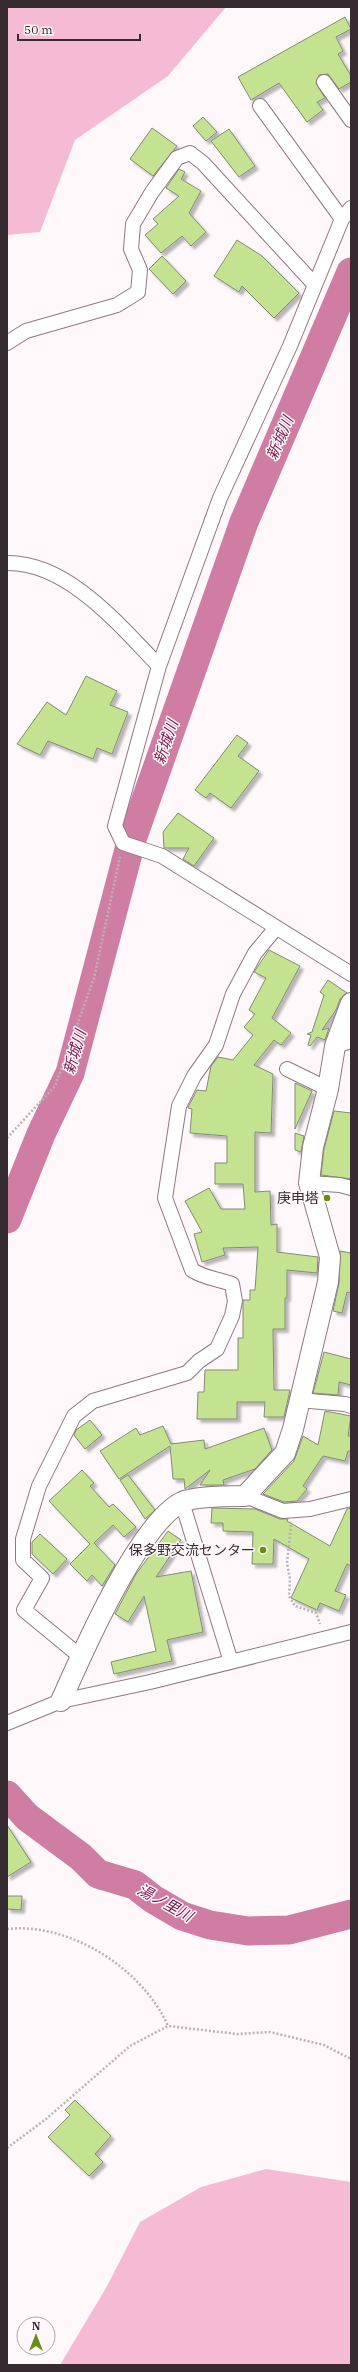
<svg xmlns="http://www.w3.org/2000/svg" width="358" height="2372" viewBox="0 0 358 2372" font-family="'IBM Plex Serif','Noto Sans JP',serif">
<defs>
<filter id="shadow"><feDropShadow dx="3.5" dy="3.5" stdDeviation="1" flood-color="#0004"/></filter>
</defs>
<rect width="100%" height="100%" fill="#fef8fa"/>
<path fill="#f6bbd4" d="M7 7H226L168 76 75 140 40 232 7 235Z
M266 2169 351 2182V2365H60L106 2288 140 2222 201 2187Z"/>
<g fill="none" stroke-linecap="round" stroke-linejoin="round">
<path stroke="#cf7da3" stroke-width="29" d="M7 1219 41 1134 70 1073 131 842 244 522 351 272
M7 1795 27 1817 81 1857 98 1874 135 1885 153 1899 182 1916 210 1925 248 1931 289 1930 351 1914"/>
</g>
<path fill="#c3e391" stroke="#828c75" filter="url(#shadow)" d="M345 17 351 29 336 37 343 51 338 54 351 76V82L339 89 328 74 319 75 316 83 325 98 317 102 323 110 307 122 279 83 251 100 238 77Z
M203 117 217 132 206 141 193 126Z
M152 128 177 146 153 176 130 159Z
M229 129 255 166 239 177 211 141Z
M179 169 185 172 181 179 201 191 189 213 206 232 191 246 182 236 161 253 145 235 158 224 153 219 179 196 166 188Z
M237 240 262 256 299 293 274 318 242 286 239 292 214 276Z
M162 256 186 281 173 294 149 269Z
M86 676 117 691 110 705 128 712 112 754 97 748 93 759 48 741 40 755 17 744 47 702 66 715Z
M237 735 248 743 238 756 259 771 231 808 210 793 206 798 195 790Z
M178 813 214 838 194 866 183 859 189 848H164L163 832Z
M269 950 300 966 272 1018 291 1033 281 1045 274 1040 254 1065 273 1074 271 1133 255 1132V1192L270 1191 271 1225 277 1224V1252L318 1257 317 1273 287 1270V1298H285V1329H273L274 1390H290L284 1417H264L265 1402H237V1419H197L198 1392H204L205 1370H238V1338H243V1300H250V1290H255L258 1247 223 1248 225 1255 202 1262 194 1234 202 1232 185 1201 209 1188 221 1209H245L243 1184H215V1163H227V1136L190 1133 192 1109 188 1108V1107L197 1090 206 1091 211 1066 218 1057 233 1060 253 1035 244 1027 255 1014 249 1010 266 978 254 972Z
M328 980 347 993 340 999 336 1010 322 1030 329 1028 325 1040 317 1037 310 1046 308 1045 311 1035 307 1034 312 1032 324 995 320 992Z
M295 1083 312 1091 295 1129Z
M334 1111 351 1113V1179L321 1175 324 1149Z
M295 1133 304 1136 301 1152 295 1150Z
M340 1251 351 1253V1293L347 1292 342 1313 333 1311 339 1283Z
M324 1352 351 1359V1385L339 1382 338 1395 313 1393Z
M325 1411 351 1416 348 1436H351V1451H348L345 1461 323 1456 303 1486 307 1489 297 1501 284 1502 263 1494 294 1461 303 1436 318 1445Z
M90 1420 102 1435 85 1449 74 1435 76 1430Z
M163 1426 171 1444 204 1440 205 1449 264 1428 272 1450 255 1469 223 1480 224 1485H200L210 1470 185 1489 184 1479H173L170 1446 119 1479 100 1451 136 1428 140 1435Z
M82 1470 94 1483 90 1486 109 1507 113 1504 136 1527 124 1537 113 1525 94 1543 115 1565 102 1586 92 1575 87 1581 70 1564 90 1544 49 1501Z
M128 1475 155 1510 145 1519 120 1480Z
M212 1508 255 1509 280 1519H288L287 1521 330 1546 347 1509 351 1508V1566L347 1564 335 1591 346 1595 339 1611 320 1603 317 1610 291 1598 309 1559 274 1539 273 1564H252L253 1532 223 1531V1523H211Z
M168 1531 181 1540 156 1577 191 1571 203 1632 167 1640 172 1661 114 1674 111 1662 156 1651 144 1596 128 1622 115 1614 136 1574Z
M40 1534 67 1559 53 1574 32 1554V1542Z
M7 1825 31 1862 7 1877Z
M7 1896H22L21 1910 7 1909Z
M75 2100 111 2136 95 2154 103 2162 89 2176 48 2137 70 2115 65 2110Z"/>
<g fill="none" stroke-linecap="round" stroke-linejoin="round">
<g stroke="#917782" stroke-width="16">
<path id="street" d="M324 82 351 120
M260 106 342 219
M351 208 342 219 290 346 220 498 159 666 115 826 123 843 162 856 351 974
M7 343 26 331 117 305 138 292 140 270 131 249 133 224 152 192 177 158 190 153 203 163 315 285
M7 563C68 562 120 626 159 666
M335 1046 351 1041
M287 1069 328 1089
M309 1183 340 1185 351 1188
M298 1400 345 1404 351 1406
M245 1496 283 1511 310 1509 351 1499
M182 1502 231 1662
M81 1657 24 1610 42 1578 23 1560V1539L39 1486 74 1416 93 1401 187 1373 199 1361 217 1349 232 1316 235 1301 232 1284C218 1279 204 1278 192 1270L165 1198 179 1106 194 1076 216 1045 233 994 255 953 276 928
M7 1723 61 1701 150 1682 351 1632"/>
</g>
<g stroke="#917782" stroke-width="22">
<path id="secondary" d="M61 1701C81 1656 138 1524 182 1502 195 1496 230 1496 245 1496L285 1453 293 1429 328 1282 330 1257 309 1183 313 1147 328 1089 335 1046 351 1003"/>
</g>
<path stroke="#bab2b5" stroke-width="2.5" stroke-dasharray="2 2" stroke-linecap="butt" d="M7 1138 55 1086 94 978 120 857
M291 1525 287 1563 290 1579 289 1596 295 1606 316 1613 320 1624
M7 1929C70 1922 143 1969 168 2026
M7 2148 46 2119 130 2046 168 2026 237 2034 270 2032 324 2045 351 2059"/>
<use href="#street" stroke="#fff" stroke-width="14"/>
<use href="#secondary" stroke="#fff" stroke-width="20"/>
</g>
<g fill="#698c14" stroke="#fef8fa" stroke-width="1.5">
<circle cx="327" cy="1198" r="4"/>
<circle cx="263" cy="1550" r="4"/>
</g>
<g text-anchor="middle" stroke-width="3" stroke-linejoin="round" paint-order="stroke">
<g font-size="14" fill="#362b30" stroke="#fef8fa" text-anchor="end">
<text x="319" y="1203">庚申塔</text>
<text x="255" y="1555">保多野交流センター</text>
</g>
<g font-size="15" font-style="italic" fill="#78174e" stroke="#fef8fa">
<text transform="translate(280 438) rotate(-67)" y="5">新城川</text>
<text transform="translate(166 742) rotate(-71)" y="5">新城川</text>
<text transform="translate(75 1052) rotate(-74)" y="5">新城川</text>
<text transform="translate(165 1903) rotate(29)" y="5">湯ノ里川</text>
</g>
</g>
<rect width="358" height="2372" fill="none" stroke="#362b30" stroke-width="16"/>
<g transform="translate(36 2336)"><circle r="19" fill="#fef8fa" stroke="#aea6a9"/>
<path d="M0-3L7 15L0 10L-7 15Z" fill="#698c14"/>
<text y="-6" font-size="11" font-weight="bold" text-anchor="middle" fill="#362b30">N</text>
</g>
<path d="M18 34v6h122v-6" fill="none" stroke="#362b30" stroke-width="2"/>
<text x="24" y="34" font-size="12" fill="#362b30" stroke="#fef8fa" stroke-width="3" paint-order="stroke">50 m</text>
</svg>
